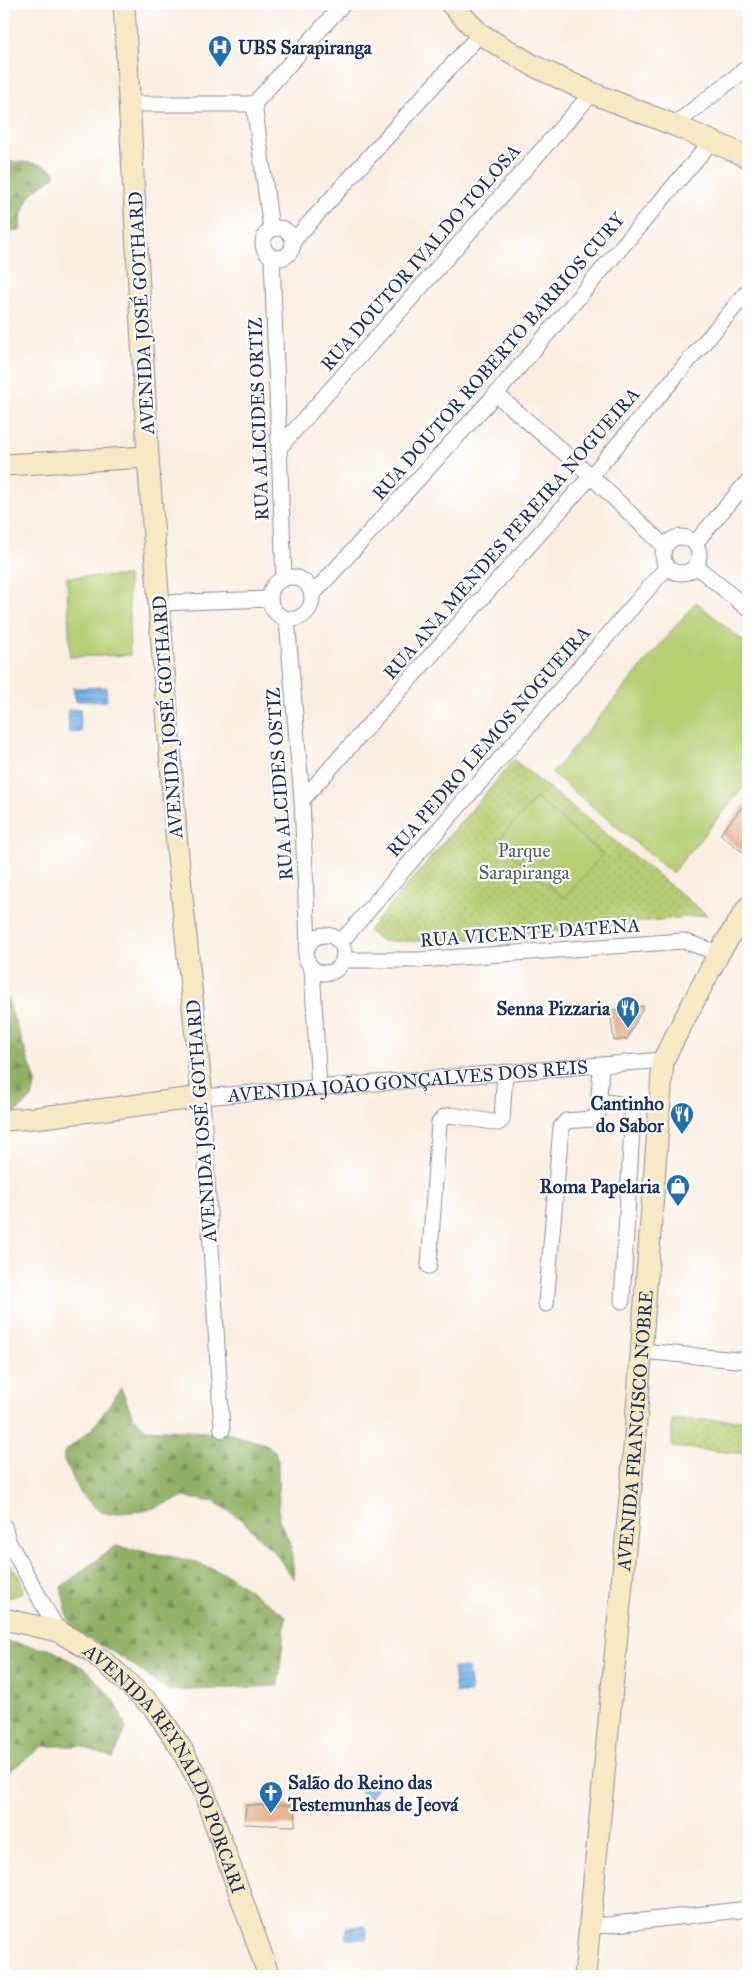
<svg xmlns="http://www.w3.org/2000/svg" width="752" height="1980" viewBox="0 0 752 1980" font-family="'IM FELL Great Primer',serif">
<defs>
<pattern id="forest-firs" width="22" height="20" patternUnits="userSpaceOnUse" patternTransform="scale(1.25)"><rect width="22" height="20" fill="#90b064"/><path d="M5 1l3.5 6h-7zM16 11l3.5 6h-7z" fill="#759056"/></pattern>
<pattern id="park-dots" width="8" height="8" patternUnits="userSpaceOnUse" patternTransform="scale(1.25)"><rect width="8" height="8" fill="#b6cd72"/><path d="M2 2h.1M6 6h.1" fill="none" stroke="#9cb065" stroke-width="1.8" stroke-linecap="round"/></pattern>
<pattern id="water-rules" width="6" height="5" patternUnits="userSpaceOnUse" patternTransform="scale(1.25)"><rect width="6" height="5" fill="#77b4ea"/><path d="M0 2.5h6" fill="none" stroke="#6193c1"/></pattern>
</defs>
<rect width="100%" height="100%" fill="#fff"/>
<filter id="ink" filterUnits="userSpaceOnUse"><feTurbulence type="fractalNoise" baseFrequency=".02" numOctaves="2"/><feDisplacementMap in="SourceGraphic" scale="10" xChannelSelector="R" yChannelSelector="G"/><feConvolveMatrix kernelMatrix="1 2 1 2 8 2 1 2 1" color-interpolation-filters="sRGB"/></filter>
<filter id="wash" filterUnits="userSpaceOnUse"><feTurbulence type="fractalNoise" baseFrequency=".0096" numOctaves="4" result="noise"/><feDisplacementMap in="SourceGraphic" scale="20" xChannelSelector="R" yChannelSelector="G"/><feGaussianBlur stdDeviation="1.12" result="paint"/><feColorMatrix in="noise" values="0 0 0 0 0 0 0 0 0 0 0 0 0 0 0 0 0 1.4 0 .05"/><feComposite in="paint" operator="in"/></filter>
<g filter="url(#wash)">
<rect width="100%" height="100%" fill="#faeee0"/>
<path fill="url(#forest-firs)" stroke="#567061" d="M6 162C24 162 41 161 55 172V177C30 191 22 201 20 230L6 232H4V186L6 184 4 163Z
M4 981 10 1007 36 1082 32 1098 15 1113 4 1116Z
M121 1388 133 1417 146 1429 227 1433 265 1444 275 1451 278 1461 279 1520 291 1546 294 1579 277 1556 241 1519 215 1502 184 1497 145 1511 108 1514 99 1511 81 1494 64 1460V1452L93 1428Z
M115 1546 189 1560 228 1575 286 1616 278 1686 169 1691 126 1660 70 1627 61 1587Z
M4 1641 52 1650 87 1670 116 1703 126 1729 113 1758 80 1746H43L4 1775Z"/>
<path fill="url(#park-dots)" stroke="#687e68" d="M514 760 707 915 452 941H382L368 931Z
M672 1420H748V1454L672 1447Z
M4 1557 21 1580 23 1593 12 1597H4Z"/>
<path fill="#b6cd72" stroke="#687e68" d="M128 576 130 655 70 657 67 577Z
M696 602 748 645V782L672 873 552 773Z
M536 798 603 855 564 898 497 842Z"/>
<path fill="url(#water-rules)" stroke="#4972a4" d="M106 687 107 701H76L73 688Z
M80 709 81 732 69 733 68 710Z
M453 1668H468L471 1693H456Z
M359 1774 377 1787 369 1799 351 1783Z
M365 1926 367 1939H347V1927Z"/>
<g id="blocks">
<path fill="#e3b68f" d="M748 800V847L744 853 720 834Z
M644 1006 627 1039 614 1041 610 1010Z
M246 1805H296L295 1826 244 1824Z"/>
</g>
</g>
<g filter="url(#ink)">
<use href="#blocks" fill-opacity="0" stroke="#8a8e9f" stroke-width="1"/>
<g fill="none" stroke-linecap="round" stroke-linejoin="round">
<g stroke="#8a8e9f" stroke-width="17">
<g id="street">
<path d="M130 104H254L343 4"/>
<path d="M254 104 271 229"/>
<path d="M674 125 748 67"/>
<circle cx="278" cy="243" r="15"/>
<path d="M294 240 480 34"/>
<path d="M272 258 284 579"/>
<path d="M496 394 591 476 664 546"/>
<path d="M279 448 592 93"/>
<circle cx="681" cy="555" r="18"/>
<path d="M695 543 748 481"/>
<path d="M696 566 748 609"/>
<circle cx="291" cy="598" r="21"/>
<path d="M312 595 496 394 712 141"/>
<path d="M159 603 270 599"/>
<path d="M287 619 302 800 308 946"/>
<path d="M302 800 591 476 748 291"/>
<circle cx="325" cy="954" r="19"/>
<path d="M340 943 667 567"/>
<path d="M343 960H419L683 941 719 953"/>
<path d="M312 968 319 1087"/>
<path d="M598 1101 627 1105 633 1111 622 1301"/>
<path d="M429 1266 439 1123 444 1117 452 1115 498 1123 502 1120 505 1072"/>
<path d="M546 1304 561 1127 566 1121 592 1119 598 1114 601 1065"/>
<path d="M642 1351 748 1361"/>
<path id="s1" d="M222 1430 202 1097 663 1060"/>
<path d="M4 1526 8 1541 58 1631"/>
<path d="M589 1927 748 1909"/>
</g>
</g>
<g stroke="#8a8e9f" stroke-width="23">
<g id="secondary">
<path d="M451 4 480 34 536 67 592 93 674 125 748 157"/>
<path d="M4 465 148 457"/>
<path d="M4 1120 35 1118 202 1097 177 846 148 457 124 4"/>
<path id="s2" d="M4 1619 58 1631 90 1650 118 1674 154 1708 181 1748 202 1787 269 1976"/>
<path id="s3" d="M585 1976 632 1476 663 1060 719 953 748 907"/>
</g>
</g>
<use href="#street" stroke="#fff" stroke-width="15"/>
<use href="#secondary" stroke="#f6e9c3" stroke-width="21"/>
</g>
</g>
<defs>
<g id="hospital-pin" transform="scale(1.25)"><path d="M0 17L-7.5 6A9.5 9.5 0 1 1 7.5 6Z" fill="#1f6fb2" stroke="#fff"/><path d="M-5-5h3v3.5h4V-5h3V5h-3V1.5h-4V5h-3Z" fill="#fff"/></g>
<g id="restaurant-pin" transform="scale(1.25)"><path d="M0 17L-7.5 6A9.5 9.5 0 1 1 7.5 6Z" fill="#1f6fb2" stroke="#fff"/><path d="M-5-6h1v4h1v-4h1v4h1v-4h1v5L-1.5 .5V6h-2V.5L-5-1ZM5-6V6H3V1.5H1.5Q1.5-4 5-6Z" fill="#fff"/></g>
<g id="shop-pin" transform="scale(1.25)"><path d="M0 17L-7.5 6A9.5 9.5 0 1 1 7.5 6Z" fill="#1f6fb2" stroke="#fff"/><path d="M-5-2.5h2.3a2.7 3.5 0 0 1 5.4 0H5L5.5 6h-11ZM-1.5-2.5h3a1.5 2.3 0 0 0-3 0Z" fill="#fff"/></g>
<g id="church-pin" transform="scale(1.25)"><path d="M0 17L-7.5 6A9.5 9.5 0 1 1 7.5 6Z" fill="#1f6fb2" stroke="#fff"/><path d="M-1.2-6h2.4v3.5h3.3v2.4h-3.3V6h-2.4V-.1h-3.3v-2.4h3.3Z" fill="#fff"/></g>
</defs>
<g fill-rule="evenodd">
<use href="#hospital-pin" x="220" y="47"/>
<use href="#restaurant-pin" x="628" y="1008"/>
<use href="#restaurant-pin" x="682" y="1114"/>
<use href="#shop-pin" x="678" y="1186"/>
<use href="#church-pin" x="271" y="1793"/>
</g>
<g text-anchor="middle" stroke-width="4.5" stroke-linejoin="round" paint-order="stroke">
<g font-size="19" font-weight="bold" fill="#1b2f5e" stroke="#fff" text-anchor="end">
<text x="238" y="54" text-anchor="start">UBS Sarapiranga</text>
<text x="610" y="1015">Senna Pizzaria</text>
<text x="664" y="1110">Cantinho<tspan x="664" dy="22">do Sabor</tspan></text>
<text x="660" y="1193">Roma Papelaria</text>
<text x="288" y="1789" text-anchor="start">Salão do Reino das<tspan x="288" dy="22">Testemunhas de Jeová</tspan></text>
</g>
<g font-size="19" fill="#1b2f5e" stroke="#fff">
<text transform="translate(420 257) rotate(-49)" y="7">RUA DOUTOR IVALDO TOLOSA</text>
<text transform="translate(141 313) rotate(-93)" y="7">AVENIDA JOSÉ GOTHARD</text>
<text transform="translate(498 356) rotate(-49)" y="7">RUA DOUTOR ROBERTO BARRIOS CURY</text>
<text transform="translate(258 419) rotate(-92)" y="7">RUA ALICIDES ORTIZ</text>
<text transform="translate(511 533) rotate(-49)" y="7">RUA ANA MENDES PEREIRA NOGUEIRA</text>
<text transform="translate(167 717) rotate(-94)" y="7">AVENIDA JOSÉ GOTHARD</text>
<text transform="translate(488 741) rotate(-49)" y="7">RUA PEDRO LEMOS NOGUEIRA</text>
<text transform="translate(279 784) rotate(-94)" y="7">RUA ALCIDES OSTIZ</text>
<text transform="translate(530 932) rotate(-4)" y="7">RUA VICENTE DATENA</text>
<text dy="7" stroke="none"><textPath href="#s1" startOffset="540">AVENIDA JOÃO GONÇALVES DOS REIS</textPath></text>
<text transform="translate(201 1121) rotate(-94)" y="7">AVENIDA JOSÉ GOTHARD</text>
<text dy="7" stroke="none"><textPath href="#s3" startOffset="548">AVENIDA FRANCISCO NOBRE</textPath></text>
<text dy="7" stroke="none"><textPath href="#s2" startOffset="236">AVENIDA REYNALDO PORCARI</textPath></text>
</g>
<g font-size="19" fill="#4a5e64" stroke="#fff">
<text x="524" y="857">Parque<tspan x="524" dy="22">Sarapiranga</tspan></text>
</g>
</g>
<rect width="752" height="1980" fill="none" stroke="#fff" stroke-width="20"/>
</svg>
